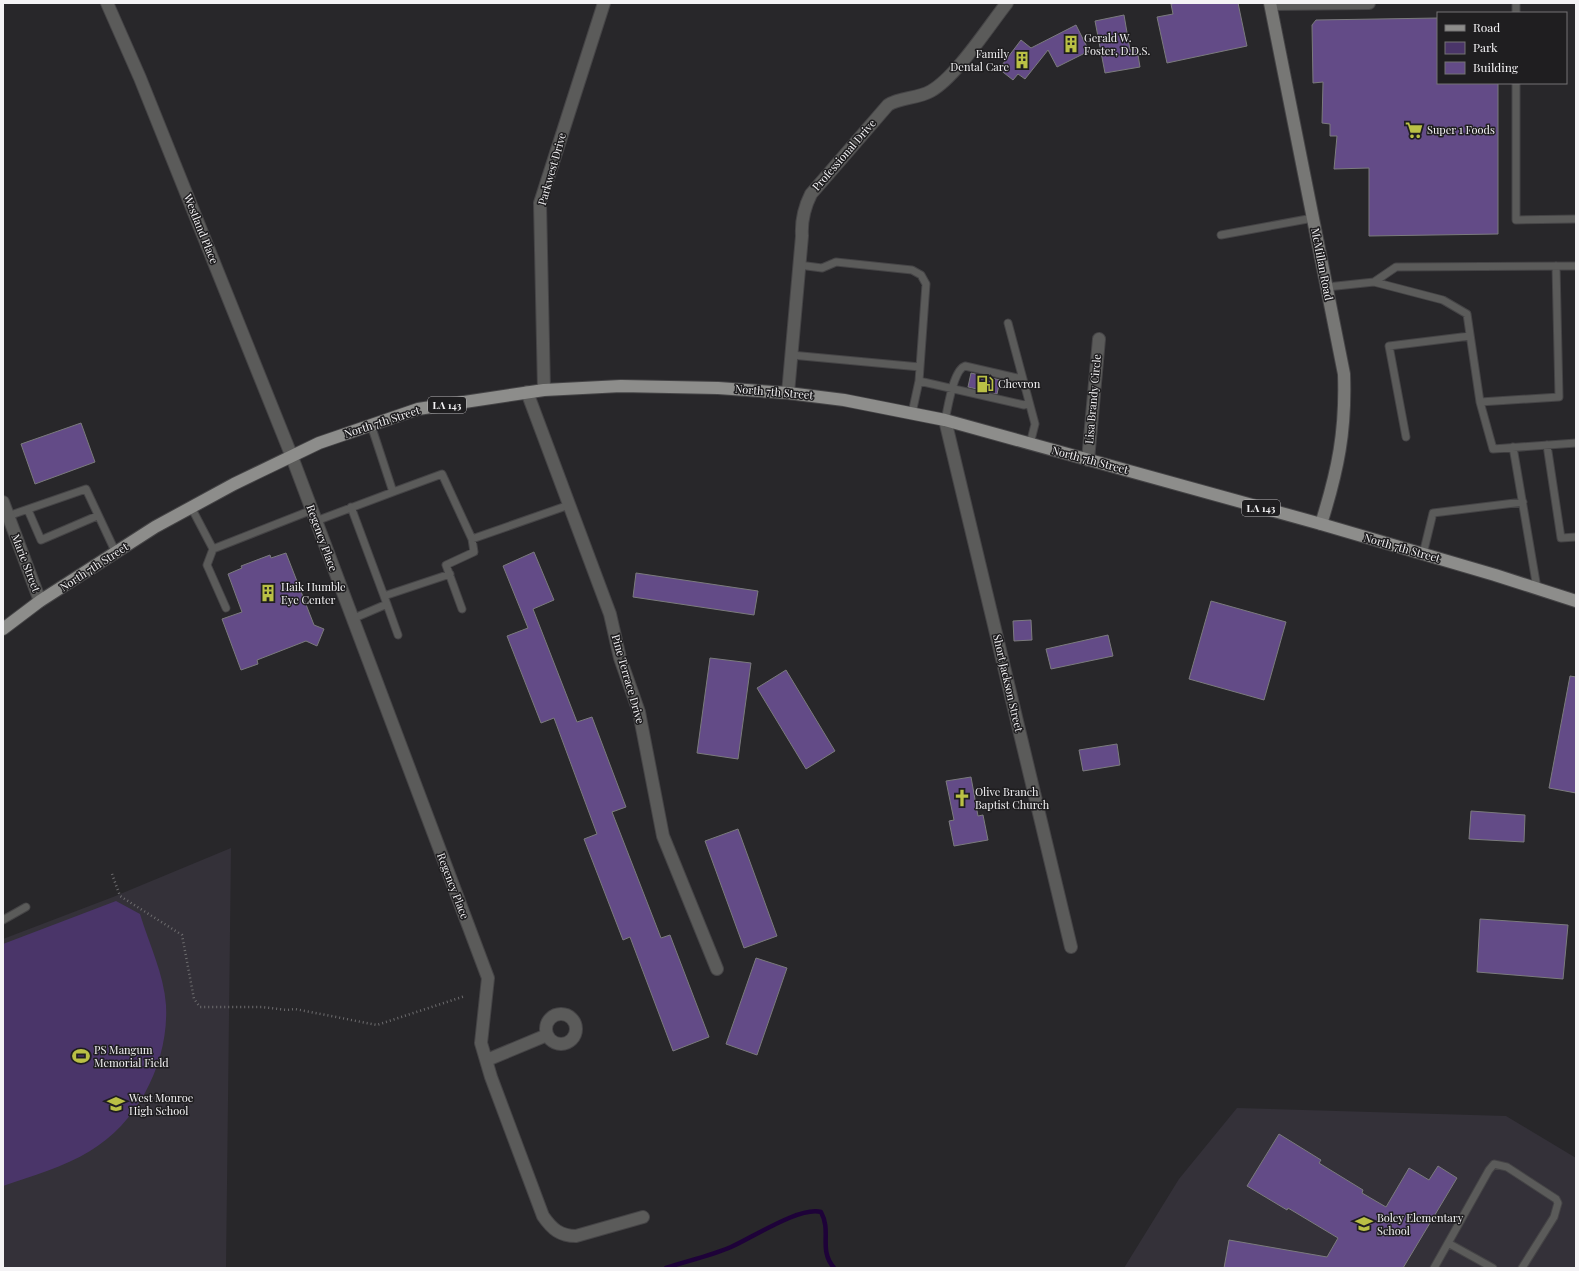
<svg xmlns="http://www.w3.org/2000/svg" width="1579" height="1271" viewBox="0 0 1579 1271" font-family="'Playfair Display',serif">
<rect width="100%" height="100%" fill="#28272a"/>
<path fill="#343139" d="M231 848 226 1268H3V939L113 897Z
M1237 1108 1506 1116 1576 1158V1268H1124L1179 1179Z"/>
<path fill="#4a3569" d="M116 901 140 914C149 944 164 974 166 1005 169 1061 139 1122 90 1151 64 1167 32 1176 3 1186V944Z"/>
<g fill="none" stroke-linecap="round" stroke-linejoin="round">
<path stroke="#1e0239" stroke-width="4.5" d="M666 1268C687 1261 710 1256 731 1247 752 1238 800 1206 821 1212 832 1232 818 1249 834 1268"/>
</g>
<path fill="#634b87" stroke="#7b7b7d" d="M1177 3H1238L1247 46 1167 63 1157 17 1173 14 1171 4Z
M1124 15 1130 50 1137 49 1140 67 1105 73 1095 21Z
M1438 18V83H1498V234L1369 236V168L1334 169 1337 136H1330V124L1322 123 1323 82 1313 83 1312 25 1316 20Z
M1076 25 1089 51 1057 67 1048 50 1025 79 1018 74 1013 80 999 69 1021 40 1031 48Z
M971 373 1000 380 997 394 968 387Z
M81 423 95 462 35 484 21 444Z
M534 552 554 600 533 609 577 722 592 717 626 807 612 812 661 938 670 935 709 1037 673 1051 630 937 623 940 584 839 597 834 554 718 541 723 507 636 528 628 503 566Z
M286 553 314 625 324 629 317 646 306 641 257 660 258 664 241 670 222 619 242 612 228 574 242 568 241 566 270 555 271 558Z
M636 573 758 591 754 615 633 597Z
M1211 601 1286 622 1264 700 1189 679Z
M1031 620 1032 640 1014 641 1013 621Z
M1108 635 1113 656 1051 669 1046 649Z
M710 658 751 663 738 759 697 753Z
M786 670 835 751 806 769 757 688Z
M1570 676 1576 677V793L1549 788Z
M1117 744 1120 765 1083 771 1079 750Z
M971 777 978 816 983 815 988 840 954 846 949 821 954 820 946 781Z
M1471 811 1525 815 1524 842 1469 839Z
M738 829 777 936 744 948 705 841Z
M1480 919 1568 925 1563 979 1477 972Z
M756 958 787 968 757 1055 726 1044Z
M1279 1134 1321 1160 1319 1163 1363 1190 1362 1193 1386 1207 1409 1168 1429 1180 1438 1166 1457 1178 1403 1268H1224L1229 1240 1327 1257 1338 1238 1288 1208 1287 1210 1247 1186Z"/>
<g fill="none" stroke-linecap="round" stroke-linejoin="round">
<g stroke="#454446" stroke-width="9">
<path id="lane" d="M1516 3V13
M1516 83V220L1576 219
M1221 235 1313 218
M799 265 822 268 836 262 912 270 921 275 926 284 919 381 912 413
M1374 282 1443 300 1467 314 1480 402 1559 397 1556 266
M1327 287 1374 282 1396 267 1576 266
M1008 323 1035 424 1030 444
M791 355 920 367
M919 381 1024 405 1029 403
M1480 402 1493 449 1576 443
M945 420C948 408 953 370 965 366L1017 378 1022 377
M371 425 393 492 442 474 472 539 569 505
M1406 437 1389 346 1470 336
M1547 445 1561 538 1576 537
M1513 447 1537 588
M191 507 213 549 207 565 226 608
M351 507 384 596
M28 510 41 540 97 516
M8 516 86 489 116 553
M316 521 393 492
M213 549 312 510
M1423 554 1433 513 1523 502
M462 609 446 565 474 552 472 539
M352 619 387 604
M398 635 384 596 450 574
M3 920 26 907
M1448 1243 1493 1268
M1434 1268 1489 1170 1494 1164 1507 1167 1556 1199 1558 1203 1554 1217 1522 1268"/>
</g>
<g stroke="#454446" stroke-width="14">
<path id="street" d="M107 3 140 78 292 457 488 978 481 1043 491 1077 543 1216C552 1229 560 1236 576 1236L643 1217
M1271 4 1369 3
M544 390 540 203 604 3
M527 392 610 614 620 658 639 712 663 836 717 969
M788 393 802 236C801 220 804 208 811 194L888 105C901 97 917 99 931 91 956 77 988 27 1007 3
M945 420 1071 947
M1088 460 1099 339
M3 502 40 601
M546 1029a15 15 0 1 1 30 0a15 15 0 1 1-30 0Z
M487 1060 547 1035"/>
</g>
<g stroke="#454446" stroke-width="14">
<path id="secondary" d="M1270 3 1344 374C1346 431 1338 470 1321 524"/>
</g>
<g stroke="#454446" stroke-width="14">
<path id="primary" d="M3 629 40 601 155 527 234 484 319 443 418 409 544 390 621 386 718 388 788 393 844 400 945 420 1321 524 1495 575 1576 601"/>
</g>
<path stroke="#6e6d6f" stroke-width="2.5" stroke-dasharray="1 3" stroke-linecap="butt" d="M112 874 120 896 182 935 194 999 200 1007H262L287 1010 295 1009 377 1025 465 996"/>
<use href="#lane" stroke="#5b5b5a" stroke-width="7"/>
<use href="#street" stroke="#5b5b5a" stroke-width="12"/>
<use href="#secondary" stroke="#777775" stroke-width="12"/>
<use href="#primary" stroke="#8d8d8b" stroke-width="12"/>
</g>
<defs>
<g id="building-bare" transform="scale(1.38)"><path d="M-4-6H4V6H1V3H-1V6H-4ZM-2.5-4.3h1.7v1.8h-1.7ZM.8-4.3h1.7v1.8H.8ZM-2.5-1h1.7V.8h-1.7ZM.8-1h1.7V.8H.8Z" fill="#bac045" stroke="#1f1e20" stroke-width="2.5" paint-order="stroke"/></g>
<g id="supermarket-bare" transform="scale(1.38)"><path d="M-6-5.5h2.5l.6 2H6L4.5 2H-2.5L-4.4-4H-6ZM-1.5 3.2a1.3 1.3 0 1 0 .1 0ZM3 3.2a1.3 1.3 0 1 0 .1 0Z" fill="#bac045" stroke="#1f1e20" stroke-width="2.5" paint-order="stroke"/></g>
<g id="fuel-bare" transform="scale(1.38)"><path d="M-5.5-6h7V0h2V4h1.3V-2.5L3-4.5l.8-.8L6-3V5H2.5V1h-1V6h-7ZM-4.2-4.7v3.2H.2V-4.7Z" fill="#bac045" stroke="#1f1e20" stroke-width="2.5" paint-order="stroke"/></g>
<g id="church-bare" transform="scale(1.38)"><path d="M-1.2-6h2.4v3.5h3.3v2.4h-3.3V6h-2.4V-.1h-3.3v-2.4h3.3Z" fill="#bac045" stroke="#1f1e20" stroke-width="2.5" paint-order="stroke"/></g>
<g id="stadium-bare" transform="scale(1.38)"><path d="M0-5a6.5 5 0 1 0 0 10a6.5 5 0 1 0 0-10ZM-3.5-1.8h7v3.6h-7Z" fill="#bac045" stroke="#1f1e20" stroke-width="2.5" paint-order="stroke"/></g>
<g id="school-bare" transform="scale(1.38)"><path d="M0-5L7-2L0 1L-7-2ZM-4 1L0 2.5L4 1V4Q0 6-4 4Z" fill="#bac045" stroke="#1f1e20" stroke-width="2.5" paint-order="stroke"/></g>
</defs>
<g fill-rule="evenodd">
<use href="#building-bare" x="1071" y="44"/>
<use href="#building-bare" x="1022" y="60"/>
<use href="#supermarket-bare" x="1414" y="130"/>
<use href="#fuel-bare" x="985" y="384"/>
<use href="#building-bare" x="268" y="593"/>
<use href="#church-bare" x="962" y="798"/>
<use href="#stadium-bare" x="81" y="1056"/>
<use href="#school-bare" x="116" y="1104"/>
<use href="#school-bare" x="1364" y="1224"/>
</g>
<g text-anchor="middle" stroke-width="3" stroke-linejoin="round" paint-order="stroke">
<g fill="#1f1e20" stroke="#b4b3b5" stroke-width="1">
<rect x="428" y="397" width="38" height="16" rx="3"/>
<rect x="1242" y="500" width="38" height="16" rx="3"/>
</g>
<g font-size="10" font-weight="bold" fill="#f4f3f5">
<text x="447" y="409">LA 143</text>
<text x="1261" y="512">LA 143</text>
</g>
<g font-size="11" fill="#f4f3f5" stroke="#1f1e20" text-anchor="start">
<text x="1084" y="42">Gerald W.<tspan x="1084" dy="13">Foster, D.D.S.</tspan></text>
<text x="1009" y="58" text-anchor="end">Family<tspan x="1009" dy="13">Dental Care</tspan></text>
<text x="1427" y="134">Super 1 Foods</text>
<text x="998" y="388">Chevron</text>
<text x="281" y="591">Haik Humble<tspan x="281" dy="13">Eye Center</tspan></text>
<text x="975" y="796">Olive Branch<tspan x="975" dy="13">Baptist Church</tspan></text>
<text x="94" y="1054">PS Mangum<tspan x="94" dy="13">Memorial Field</tspan></text>
<text x="129" y="1102">West Monroe<tspan x="129" dy="13">High School</tspan></text>
<text x="1377" y="1222">Boley Elementary<tspan x="1377" dy="13">School</tspan></text>
</g>
<g font-size="11" fill="#f4f3f5" stroke="#1f1e20">
<text transform="translate(844 155) rotate(-49)" y="4">Professional Drive</text>
<text transform="translate(552 169) rotate(-74)" y="4">Parkwest Drive</text>
<text transform="translate(201 229) rotate(68)" y="4">Westland Place</text>
<text transform="translate(1322 264) rotate(79)" y="4">McMillan Road</text>
<text transform="translate(774 392) rotate(5)" y="4">North 7th Street</text>
<text transform="translate(1093 399) rotate(-85)" y="4">Lisa Brandy Circle</text>
<text transform="translate(382 422) rotate(-18)" y="4">North 7th Street</text>
<text transform="translate(1090 460) rotate(15)" y="4">North 7th Street</text>
<text transform="translate(322 538) rotate(70)" y="4">Regency Place</text>
<text transform="translate(1402 548) rotate(16)" y="4">North 7th Street</text>
<text transform="translate(26 563) rotate(69)" y="4">Marie Street</text>
<text transform="translate(94 567) rotate(-33)" y="4">North 7th Street</text>
<text transform="translate(628 679) rotate(74)" y="4">Pine Terrace Drive</text>
<text transform="translate(1008 683) rotate(77)" y="4">Short Jackson Street</text>
<text transform="translate(453 886) rotate(69)" y="4">Regency Place</text>
</g>
</g>
<rect width="1579" height="1271" fill="none" stroke="#f4f3f5" stroke-width="8"/>
<rect x="1437" y="12" width="130" height="72" fill="#1f1e20" stroke="#747375"/>
<rect x="1445" y="25" width="20" height="6" fill="#8d8d8b" stroke="#747375"/>
<text x="1473" y="32" font-size="12" fill="#f4f3f5">Road</text>
<rect x="1445" y="42" width="20" height="12" fill="#4a3569" stroke="#747375"/>
<text x="1473" y="52" font-size="12" fill="#f4f3f5">Park</text>
<rect x="1445" y="62" width="20" height="12" fill="#634b87" stroke="#747375"/>
<text x="1473" y="72" font-size="12" fill="#f4f3f5">Building</text>
</svg>
